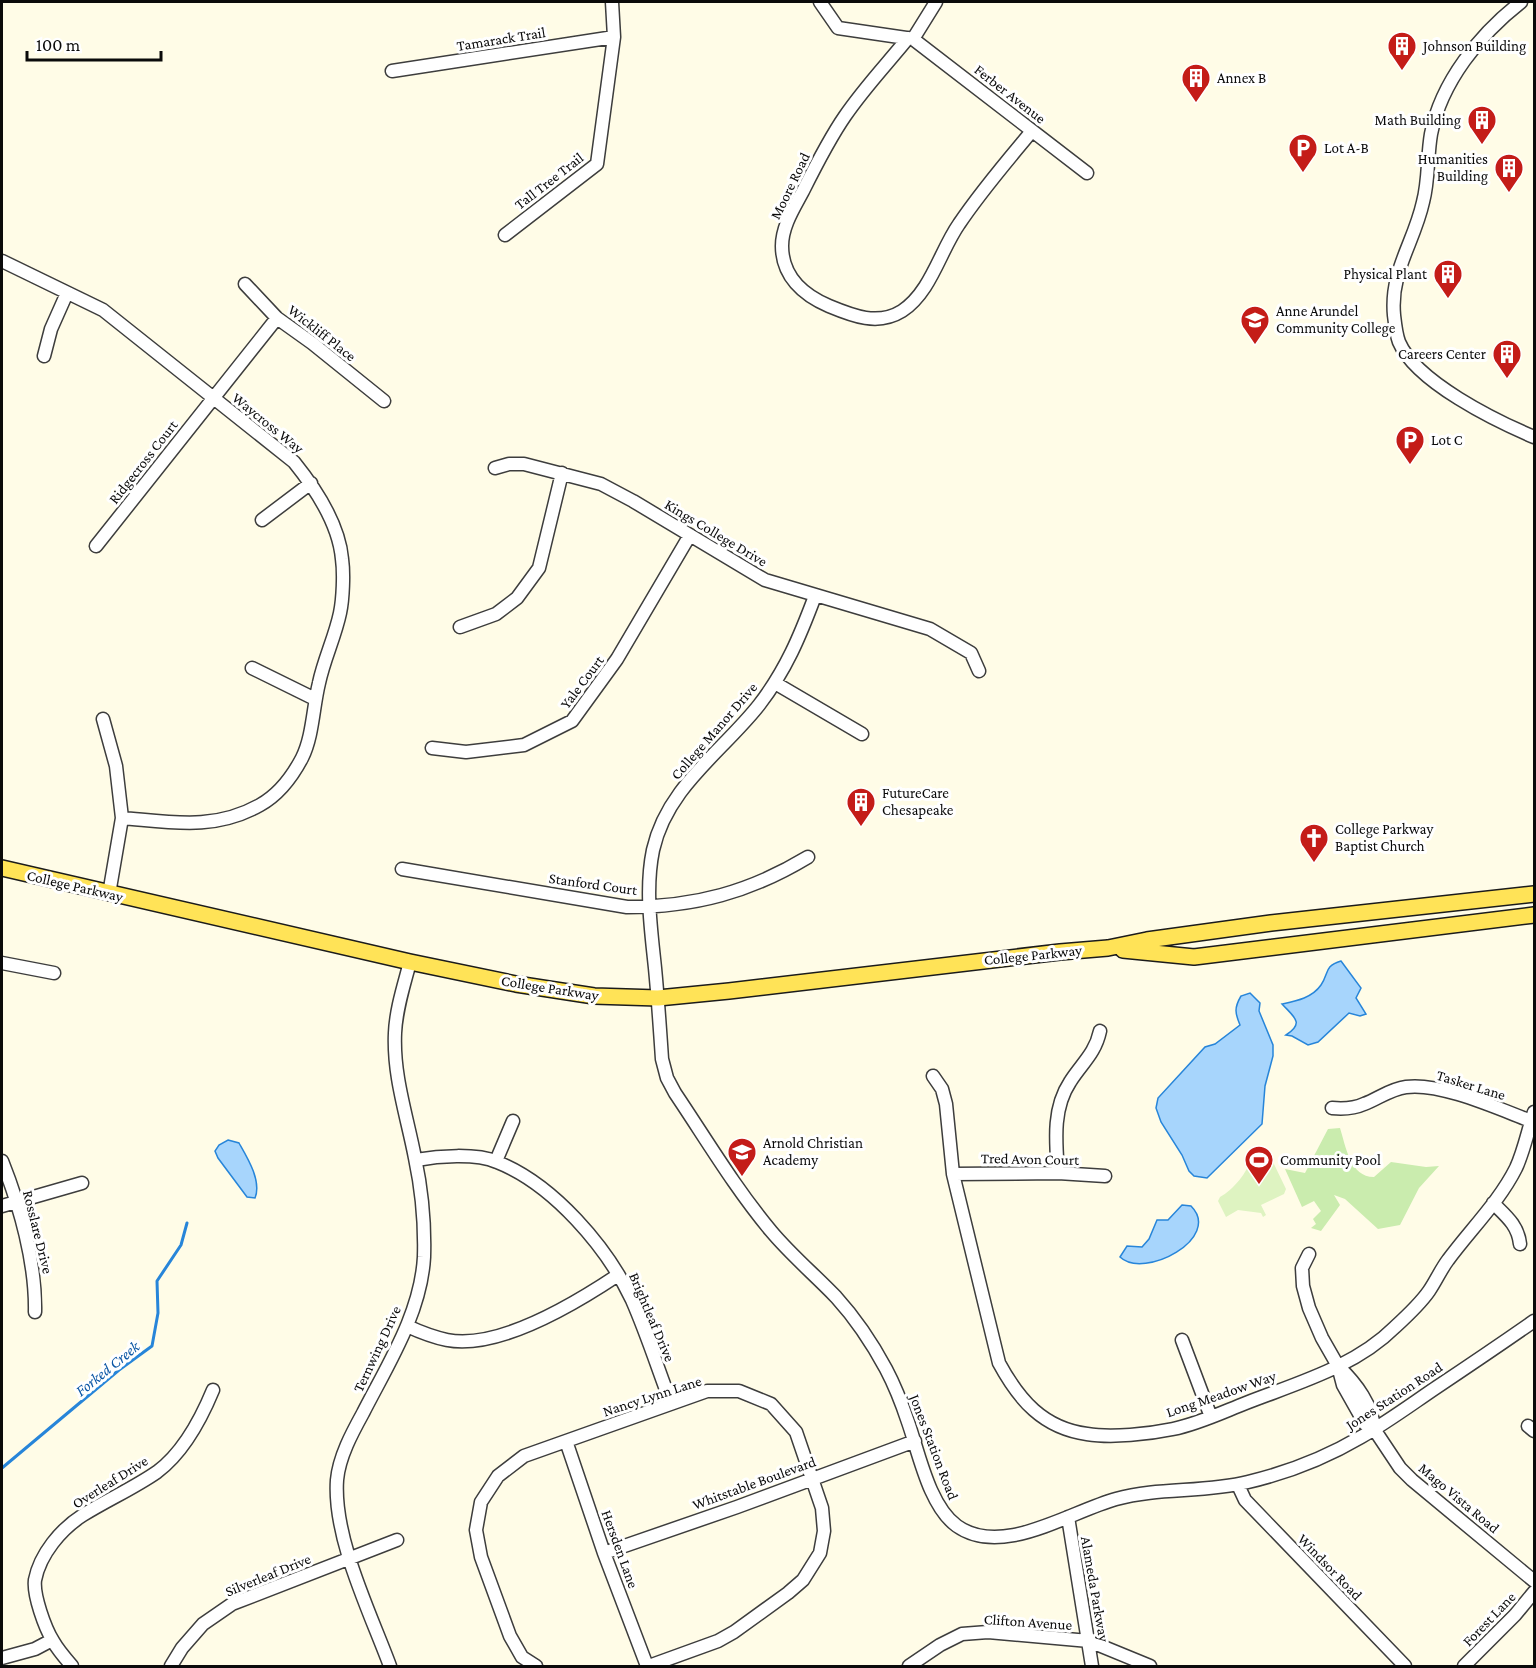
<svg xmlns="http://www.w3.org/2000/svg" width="1536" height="1668" viewBox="0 0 1536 1668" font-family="'Crimson Pro',serif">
<rect width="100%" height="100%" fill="#fffce7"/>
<path fill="#caecae" d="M1340 1128C1346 1147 1350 1177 1374 1177L1391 1162 1426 1167 1439 1166 1419 1188 1400 1225 1378 1229 1345 1199 1334 1195 1340 1205 1321 1231 1311 1228 1316 1224 1313 1219 1321 1211 1314 1201 1302 1207 1285 1169 1305 1173 1328 1129Z"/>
<path fill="#def3c1" d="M1261 1153 1272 1160 1286 1189 1284 1194 1261 1205 1266 1215 1263 1217 1261 1213 1238 1210 1226 1217 1218 1201 1220 1197C1233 1190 1248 1172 1251 1158Z"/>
<path fill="#a7d5fc" stroke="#2785d9" stroke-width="1.5" d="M1341 961 1361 988 1356 998 1366 1014 1360 1016 1349 1013 1318 1042 1308 1045 1292 1036 1286 1035C1305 1023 1294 1017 1282 1004 1296 1001 1312 998 1321 985 1329 973 1324 966 1341 961Z
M1250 993 1260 1003 1259 1011 1273 1045V1056L1265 1086 1262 1124 1207 1178 1194 1176 1189 1171 1182 1155 1161 1122 1156 1108 1158 1098 1205 1047 1215 1044 1240 1025C1235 1013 1234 1008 1241 996Z
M228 1140 239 1143C247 1157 262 1181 255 1198L247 1197 218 1158 215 1151 219 1145Z
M1182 1205 1191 1206C1223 1238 1144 1280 1120 1257L1127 1246 1142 1247 1149 1239 1157 1220H1168Z"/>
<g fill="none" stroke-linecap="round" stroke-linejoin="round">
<path stroke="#2785d9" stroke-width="3" d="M2 1468 119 1370 152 1346 158 1313 157 1281 181 1245 187 1223"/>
<g stroke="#3d3d3d" stroke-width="15">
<path id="minor" d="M820 2 838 28 913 39 1087 173
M1521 2C1480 34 1441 82 1431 134 1427 157 1429 180 1423 202 1414 243 1390 271 1394 315 1395 324 1396 334 1399 342 1416 382 1496 421 1534 437
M908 38C887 64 864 88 845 116 829 139 816 165 803 191 794 208 782 226 782 246 782 276 803 295 829 306 853 316 878 326 902 311 931 292 940 251 959 224 981 191 1007 161 1032 131
M913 39 936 2
M392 71 614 37
M505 235 597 164 614 37 612 2
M2 261 103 310 294 462C315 488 339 524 342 559 344 573 343 599 340 613 335 637 324 659 319 683 313 707 313 736 302 758 292 777 278 795 260 805 214 831 171 822 122 818
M245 284 277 318 312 343 384 401
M44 356 51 329 67 293
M495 468 509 464H524L601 484 633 501 765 580 930 629 971 653 979 671
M262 520 311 483
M96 546 277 318
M815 596C800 636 786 670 759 705 722 752 667 787 653 850 645 889 651 929 655 968 658 999 660 1029 662 1059L667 1078 675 1093C706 1139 735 1188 771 1231 791 1255 815 1275 836 1297 856 1319 872 1343 886 1369 895 1386 902 1404 908 1422 919 1453 929 1506 957 1526 1002 1558 1069 1512 1116 1499 1159 1487 1204 1493 1248 1482 1286 1473 1327 1457 1361 1437 1386 1423 1409 1406 1434 1389 1467 1367 1501 1344 1534 1321
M460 627 496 614 517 598 539 568 562 473
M252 668 315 699
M775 683 862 734
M103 719 116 766 122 818 109 894
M432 748 466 752 524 745 572 721 617 659 690 535
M402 869 627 907C695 907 750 892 808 857
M2 963 54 973
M933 1076 942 1089 946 1104 953 1174 999 1363C1019 1400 1043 1428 1087 1434 1112 1438 1149 1434 1173 1429 1198 1424 1223 1412 1246 1403 1297 1383 1355 1367 1395 1327 1407 1316 1420 1304 1429 1291 1436 1281 1441 1269 1448 1260 1470 1230 1499 1202 1516 1168 1524 1151 1528 1130 1534 1112
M1332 1108C1343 1109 1353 1109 1364 1104 1378 1099 1390 1089 1406 1087 1440 1082 1499 1109 1531 1121
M416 1160C438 1156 476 1153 497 1162 553 1184 607 1247 632 1300 647 1334 658 1369 671 1403
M2 1161C20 1206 36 1263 35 1312
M496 1161 513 1121
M1058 1173C1056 1143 1052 1109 1070 1082 1082 1063 1095 1054 1100 1031
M953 1174 1058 1173 1105 1176
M1493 1203C1506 1216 1518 1225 1520 1244
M2 1206 82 1183
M1309 1254 1302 1268 1303 1286 1309 1308 1322 1338 1338 1366 1343 1385 1365 1424 1374 1429 1400 1468 1412 1480 1534 1581
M407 1326C420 1332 433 1337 447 1340 499 1350 576 1303 618 1275
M1182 1340 1211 1417
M1339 1367C1356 1383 1373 1406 1374 1429
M1528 1426 1534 1431
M566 1441 604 1553 647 1666
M1238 1485 1245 1500 1405 1666
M1068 1517 1092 1666
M604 1553 737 1507 915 1441
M2 1658 35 1649 52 1640
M72 1666C65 1658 58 1650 53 1641 45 1628 33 1595 35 1580 40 1554 61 1529 83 1515 107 1500 134 1488 157 1472 184 1452 201 1419 213 1390
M171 1666 182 1648 203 1624 232 1604 397 1540
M390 1666C370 1612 333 1538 337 1480 339 1457 352 1433 363 1413 388 1364 421 1313 424 1257 425 1224 422 1191 415 1158 407 1116 393 1076 395 1033 396 1009 404 985 410 962
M536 1666 522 1657 510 1636 481 1557 476 1530 481 1502 498 1476 524 1456 707 1391H739L771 1404 796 1432 822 1508 824 1531 820 1553 803 1580 788 1593 734 1632 718 1641 649 1666
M909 1666 940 1645 962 1634 988 1632 1089 1641 1150 1666
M1464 1666 1515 1615 1534 1592"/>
</g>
<g stroke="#1b1b1b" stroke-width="18">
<path id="major" d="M2 868 410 962 516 984 594 996 658 998 729 991 1060 952 1108 948 1147 940 1271 923 1534 894
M1123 950 1194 957 1534 915"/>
</g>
<use href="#minor" stroke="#fff" stroke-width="12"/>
<use href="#major" stroke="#ffe357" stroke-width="15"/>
</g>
<defs>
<g id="building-pin" transform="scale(1.5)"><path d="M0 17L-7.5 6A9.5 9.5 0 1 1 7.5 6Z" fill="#c41c18" stroke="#fff"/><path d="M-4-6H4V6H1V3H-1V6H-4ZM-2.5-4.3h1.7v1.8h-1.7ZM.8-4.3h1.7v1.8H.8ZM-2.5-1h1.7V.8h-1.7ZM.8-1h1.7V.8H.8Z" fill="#fff"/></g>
<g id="parking-pin" transform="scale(1.5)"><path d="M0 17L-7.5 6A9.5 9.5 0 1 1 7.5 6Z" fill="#c41c18" stroke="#fff"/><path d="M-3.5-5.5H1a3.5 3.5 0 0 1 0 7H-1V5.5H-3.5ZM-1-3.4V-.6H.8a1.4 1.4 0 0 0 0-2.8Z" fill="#fff"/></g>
<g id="university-pin" transform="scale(1.5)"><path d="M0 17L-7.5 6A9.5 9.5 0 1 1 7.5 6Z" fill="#c41c18" stroke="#fff"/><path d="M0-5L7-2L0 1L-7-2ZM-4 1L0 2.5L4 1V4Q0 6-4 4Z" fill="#fff"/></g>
<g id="church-pin" transform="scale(1.5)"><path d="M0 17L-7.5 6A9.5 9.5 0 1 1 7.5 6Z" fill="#c41c18" stroke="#fff"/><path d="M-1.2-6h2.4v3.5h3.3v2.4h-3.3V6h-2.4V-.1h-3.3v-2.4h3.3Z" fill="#fff"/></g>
<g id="school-pin" transform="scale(1.5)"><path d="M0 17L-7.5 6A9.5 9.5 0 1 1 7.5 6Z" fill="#c41c18" stroke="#fff"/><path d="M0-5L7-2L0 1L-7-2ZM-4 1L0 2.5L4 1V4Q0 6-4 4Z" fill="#fff"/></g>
<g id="stadium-pin" transform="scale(1.5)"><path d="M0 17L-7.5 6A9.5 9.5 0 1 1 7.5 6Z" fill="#c41c18" stroke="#fff"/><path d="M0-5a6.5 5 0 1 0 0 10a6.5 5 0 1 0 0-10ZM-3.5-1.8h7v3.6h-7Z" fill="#fff"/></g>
</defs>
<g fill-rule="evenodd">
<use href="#building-pin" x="1402" y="46"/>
<use href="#building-pin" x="1196" y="78"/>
<use href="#building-pin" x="1482" y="120"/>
<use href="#parking-pin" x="1303" y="148"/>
<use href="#building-pin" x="1509" y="168"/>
<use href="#building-pin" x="1448" y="274"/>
<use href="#university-pin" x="1255" y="320"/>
<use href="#building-pin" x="1507" y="354"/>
<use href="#parking-pin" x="1410" y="440"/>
<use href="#building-pin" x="861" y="802"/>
<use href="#church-pin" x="1314" y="838"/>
<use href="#school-pin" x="742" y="1152"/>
<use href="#stadium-pin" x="1259" y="1160"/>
</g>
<g text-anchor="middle" stroke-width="6" stroke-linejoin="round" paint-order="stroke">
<g font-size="15" fill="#0a0a0a" stroke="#fff">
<text transform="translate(501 39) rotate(-9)" y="5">Tamarack Trail</text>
<text transform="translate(1010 94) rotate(38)" y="5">Ferber Avenue</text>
<text transform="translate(549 181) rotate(-38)" y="5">Tall Tree Trail</text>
<text transform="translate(790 186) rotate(-64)" y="5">Moore Road</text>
<text transform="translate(322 333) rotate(38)" y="5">Wickliff Place</text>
<text transform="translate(268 423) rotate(39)" y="5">Waycross Way</text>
<text transform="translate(143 462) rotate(-52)" y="5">Ridgecross Court</text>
<text transform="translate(716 533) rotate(31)" y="5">Kings College Drive</text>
<text transform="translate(582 682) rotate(-53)" y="5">Yale Court</text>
<text transform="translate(714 731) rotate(-49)" y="5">College Manor Drive</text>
<text transform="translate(593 884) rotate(8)" y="5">Stanford Court</text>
<text transform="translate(75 886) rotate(13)" y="5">College Parkway</text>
<text transform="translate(1033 955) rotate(-6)" y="5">College Parkway</text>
<text transform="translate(550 988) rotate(9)" y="5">College Parkway</text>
<text transform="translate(1471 1085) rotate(17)" y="5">Tasker Lane</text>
<text transform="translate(1030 1159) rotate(1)" y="5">Tred Avon Court</text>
<text transform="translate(38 1232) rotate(76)" y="5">Rosslare Drive</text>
<text transform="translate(652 1317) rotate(67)" y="5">Brightleaf Drive</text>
<text transform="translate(377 1349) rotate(-65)" y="5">Ternwing Drive</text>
<text transform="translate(1221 1394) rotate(-19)" y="5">Long Meadow Way</text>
<text transform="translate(652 1396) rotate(-18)" y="5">Nancy Lynn Lane</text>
<text transform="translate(1394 1396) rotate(-33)" y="5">Jones Station Road</text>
<text transform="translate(934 1447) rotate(69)" y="5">Jones Station Road</text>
<text transform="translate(110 1482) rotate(-32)" y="5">Overleaf Drive</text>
<text transform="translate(754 1483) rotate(-20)" y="5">Whitstable Boulevard</text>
<text transform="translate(1459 1498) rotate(40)" y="5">Mago Vista Road</text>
<text transform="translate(620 1549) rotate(70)" y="5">Hersden Lane</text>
<text transform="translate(1330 1567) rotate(46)" y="5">Windsor Road</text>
<text transform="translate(268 1575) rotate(-22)" y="5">Silverleaf Drive</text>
<text transform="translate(1095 1589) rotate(80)" y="5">Alameda Parkway</text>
<text transform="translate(1489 1619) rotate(-46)" y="5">Forest Lane</text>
<text transform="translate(1028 1622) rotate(4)" y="5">Clifton Avenue</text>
</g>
<g font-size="15" fill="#0a0a0a" stroke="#fff" text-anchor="start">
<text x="1423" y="51">Johnson Building</text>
<text x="1217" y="83">Annex B</text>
<text x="1461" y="125" text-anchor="end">Math Building</text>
<text x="1324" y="153">Lot A-B</text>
<text x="1488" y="164" text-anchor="end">Humanities<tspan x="1488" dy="17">Building</tspan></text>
<text x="1427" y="279" text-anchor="end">Physical Plant</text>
<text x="1276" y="316">Anne Arundel<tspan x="1276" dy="17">Community College</tspan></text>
<text x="1486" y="359" text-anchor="end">Careers Center</text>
<text x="1431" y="445">Lot C</text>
<text x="882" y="798">FutureCare<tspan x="882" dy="17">Chesapeake</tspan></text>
<text x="1335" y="834">College Parkway<tspan x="1335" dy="17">Baptist Church</tspan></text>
<text x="763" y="1148">Arnold Christian<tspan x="763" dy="17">Academy</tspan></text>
<text x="1280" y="1165">Community Pool</text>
</g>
<g font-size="16" font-style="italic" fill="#0b56a5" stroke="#fff">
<text transform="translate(107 1368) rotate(-39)" y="6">Forked Creek</text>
</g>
</g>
<rect width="1536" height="1668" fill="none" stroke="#0a0a0a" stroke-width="6"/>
<path d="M27 51v9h134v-9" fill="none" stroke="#0a0a0a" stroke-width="3"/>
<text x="36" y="51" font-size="18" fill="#0a0a0a" stroke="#ffffff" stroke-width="4.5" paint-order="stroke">100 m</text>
</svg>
